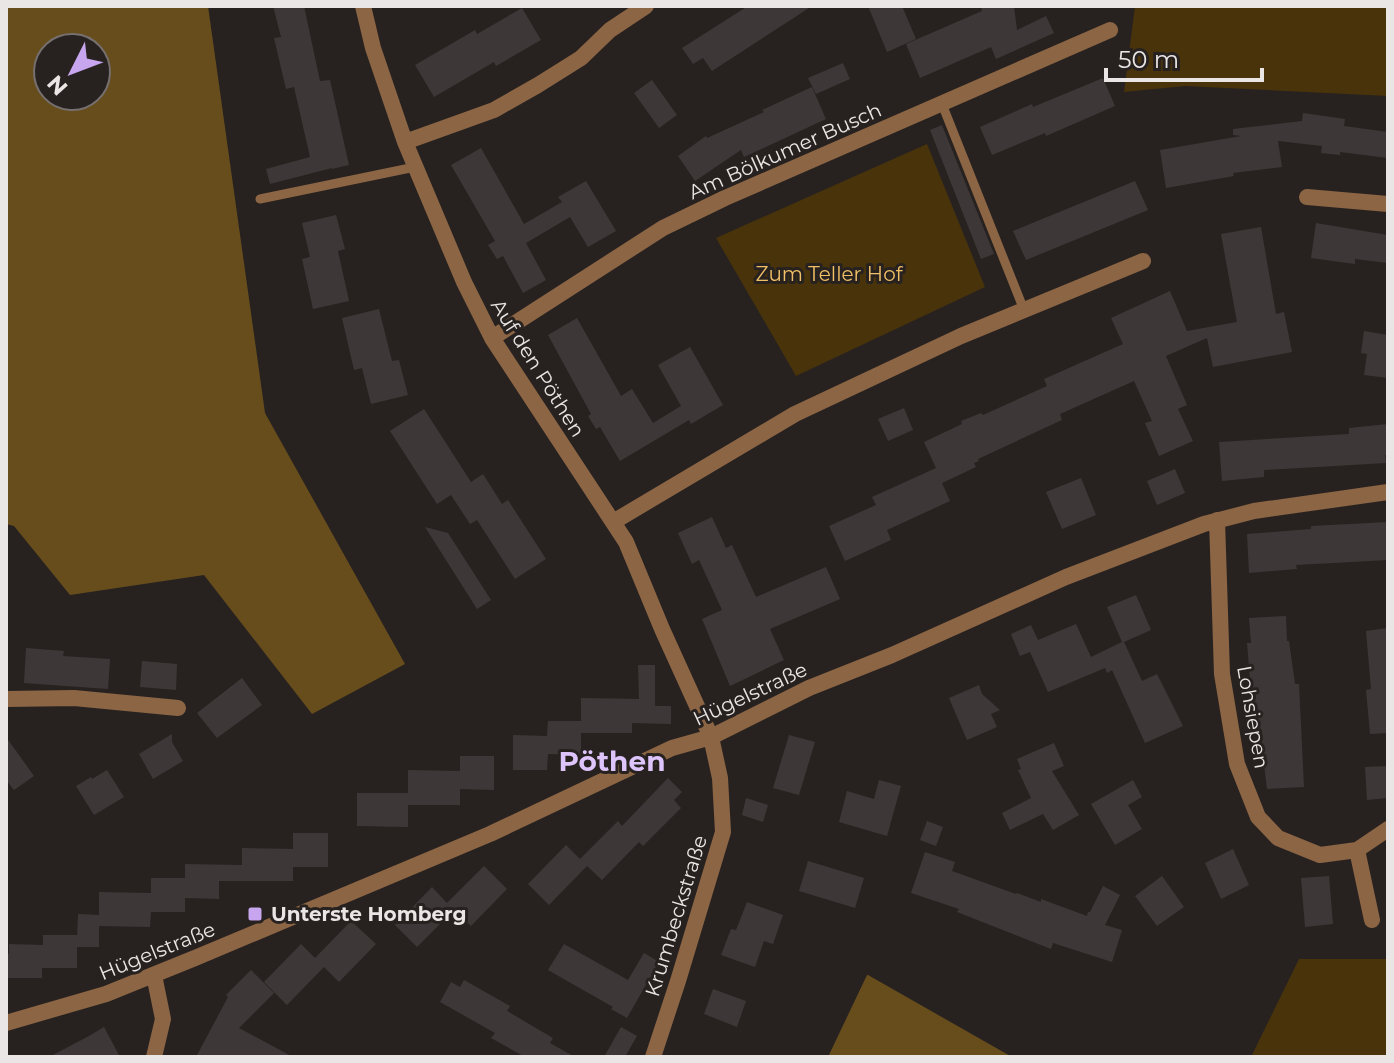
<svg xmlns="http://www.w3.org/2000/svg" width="1394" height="1063" viewBox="0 0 1394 1063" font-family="Montserrat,sans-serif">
<rect width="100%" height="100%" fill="#272220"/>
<path fill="#48330b" d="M1135 6H1388V96L1185 86 1124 92Z
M927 144 985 287 796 376 716 238Z
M1299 959H1388V1057H1251Z"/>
<path fill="#674d1c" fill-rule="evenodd" d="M6 6H208L265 413 405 664 312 714 204 575 70 595 14 526 6 524ZM48 48H96V96H48Z
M867 975H868L1012 1057H828Z"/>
<path fill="#3e3737" d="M273 6H304L320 81 330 80 349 165 332 169V168L270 184 266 169 310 157 294 87 286 89 274 38 281 37Z
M748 6H812L712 71 703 58 693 64 682 48Z
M868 6H902L916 39 887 52Z
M981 6H1014L1017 30 1046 16 1054 33 996 59 991 47 920 78 906 44 982 11Z
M522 8 541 40 496 66 494 62 434 97 415 65 475 30 477 34Z
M843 63 850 79 816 94 808 78Z
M1103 78 1115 106 1046 136 1045 133 992 155 980 127 1032 104 1033 107Z
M652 80 677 115 659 128 634 93Z
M812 87 826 119 744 157 741 150 695 181 678 156 706 136 707 138 764 112 762 110Z
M1303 113 1345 119 1344 126 1388 132V158L1340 152V155L1321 153 1322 146 1278 141 1282 167 1233 173 1234 176 1166 188 1160 150 1241 136 1233 135V129L1302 121Z
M942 125 994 254 981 259 930 130Z
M481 148 524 224 562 202 558 197 586 181 616 231 588 247 570 217 526 243 546 280 523 293 503 256 497 259 488 245 495 241 451 165Z
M1135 181 1148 210 1026 260 1013 231Z
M336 215 345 249 338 251 349 301 313 309 302 259 310 257 302 223Z
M1316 223 1388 235V263L1355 259V264L1311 258Z
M1261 227 1276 314 1284 312 1292 352 1213 367 1207 338 1166 356 1187 405 1178 409 1193 441 1159 456 1145 423 1152 421 1134 381 1060 414 1062 420 978 459 979 461 974 463 976 467 942 483 950 501 887 530 891 540 845 561 829 526 876 505 872 497 936 468 924 442 962 424 961 421 981 413 983 415 1047 386 1044 379 1123 344 1111 318 1170 291 1187 331 1237 322 1221 234Z
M379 309 392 361 399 360 408 395 371 404 362 368 354 370 342 318Z
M577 318 621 396 632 389 653 423 681 406 658 365 690 347 723 405 691 424 689 420 620 461 600 427 596 429 588 416 591 414 548 335Z
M1364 331 1388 335V378L1364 375 1367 354 1361 353Z
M904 408 913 430 888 441 878 419Z
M424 409 471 482 483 474 502 504 508 500 546 559 515 579 477 520 470 524 451 495 437 504 390 431Z
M1388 424V455H1385L1386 463 1264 470V477L1222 481 1219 442 1349 434V428Z
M1175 469 1185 493 1157 505 1147 481Z
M1081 478 1096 515 1062 529 1046 492Z
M712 517 726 548 732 545 756 597 826 567 840 599 770 629 784 660 730 686 702 619 722 610 699 560 692 564 678 533Z
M1388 522V560L1296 565 1297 569 1249 573 1247 534 1311 529V526Z
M425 527 448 533 491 600 477 609Z
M1136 595 1151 630 1124 642 1142 681 1157 674 1183 726 1145 743 1112 670 1107 673 1105 668 1048 692 1030 652 1020 656 1011 634 1031 625 1038 640 1076 624 1091 657 1122 642 1107 607Z
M1286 616 1287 641H1289L1295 684H1299L1304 787 1267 789 1259 724H1256L1255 704H1252L1247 643H1251L1249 618Z
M1388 628V733L1370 734 1366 690 1371 689 1366 631Z
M26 648 64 651 63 656 110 659 108 689 24 683Z
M142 661 177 664 176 690 140 687Z
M638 665H655V706H671V724L632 723V733H581V698L639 699Z
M242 678 262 705 217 738 197 713Z
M979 685 982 694 1000 710 991 714 997 727 967 740 949 698Z
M548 721H581V755L548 754 547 770H513V735L547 736Z
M172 734V742L183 761 153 779 139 754Z
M789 735 815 742 799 795 773 788Z
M6 737 34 776 14 790 6 780Z
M1054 743 1064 766 1052 771 1079 815 1053 830 1043 814 1010 830 1002 813 1031 798 1018 770 1021 769 1017 759Z
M460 756H494V790L460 789V805H408V793V827L357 826V793H408V770L460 771Z
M1388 766V798L1367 800 1365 767Z
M107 770 124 797 94 815 76 786 91 777 92 779Z
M668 778 682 792 674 800 681 808 643 846 639 842 602 880 587 866 549 905 528 884 566 845 580 859 618 821 622 826Z
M879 780 901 786 887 836 839 822 847 791 874 799Z
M1133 780 1142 797 1128 805 1142 829 1115 845 1091 804Z
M746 798 768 805 763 822 742 815Z
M927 821 943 827 936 846 920 840Z
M293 833H328V867H293V881H219V899L185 898V912H151L150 927 99 926V892L151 893V878H185V864L242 865V848L293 849Z
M1233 849 1249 885 1221 899 1205 863Z
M925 852 955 862 952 871 1016 894 1017 893 1041 902V899L1087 916 1088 912H1090L1103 886 1120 895 1105 925 1122 930 1112 962 1053 943 1051 949 957 912 959 909 911 893Z
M808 861 864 878 855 908 799 891Z
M484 866 507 889 471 926 454 910 417 947 395 925 432 887 447 903Z
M1162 876 1184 907 1157 926 1135 896Z
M1329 876 1333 924 1305 927 1301 878Z
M747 902 783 915 773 944 764 941 755 967 721 955 731 929 736 930Z
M78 914 99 915V947H77V968H42V978H6V954H9V944L43 945V935H77V939Z
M351 921 376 944 339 982 324 967 287 1005 264 982 301 944 315 958Z
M564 944 628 980 644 953 659 962 627 1018 611 1009 613 1007 548 970Z
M251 970 274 993 239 1028 293 1057H196L228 997 226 995Z
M464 980 510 1006 507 1011 553 1038 550 1043 575 1057H525L491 1038 495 1033 440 1002 451 982 460 987Z
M713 989 746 1001 737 1027 704 1014Z
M104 1027 120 1057H49L89 1036Z
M621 1027 637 1036 625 1057H604Z"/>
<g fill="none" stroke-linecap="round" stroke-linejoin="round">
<path stroke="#8c6544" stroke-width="9" d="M942 104 1024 310
M260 199 415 167"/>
<path stroke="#8c6544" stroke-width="16" d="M363 6 373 48 405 142 464 282 492 338 626 542 662 629 711 737 720 778 723 832 678 981 653 1057
M405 142 494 110 538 85 581 58 610 30 646 6
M1307 197 1388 204
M492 338 663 228 725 198 1110 30
M1217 520 1222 674 1237 764 1258 817 1278 838 1320 855 1357 850 1388 829
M613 522 795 414 961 336 1143 261
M6 699 74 698 178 708
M1357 850 1372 920
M6 1023 106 994 195 958 490 834 672 748 711 737 809 688 892 655 1066 577 1204 524 1254 511 1388 492
M154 1057 163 1019 154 975"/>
</g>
<rect fill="#c7a6ef" stroke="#272220" stroke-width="3" x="247" y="906" width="16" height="16" rx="4"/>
<g text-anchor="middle" stroke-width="6" stroke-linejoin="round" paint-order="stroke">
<g font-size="20" fill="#eae6e5" stroke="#272220">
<text transform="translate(785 151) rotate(-24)" y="7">Am Bölkumer Busch</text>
<text transform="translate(538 368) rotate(58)" y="7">Auf den Pöthen</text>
<text transform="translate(750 694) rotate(-25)" y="7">Hügelstraße</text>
<text transform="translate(1253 717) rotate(80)" y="7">Lohsiepen</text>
<text transform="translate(676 916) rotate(-73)" y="7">Krumbeckstraße</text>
<text transform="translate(157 951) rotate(-22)" y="7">Hügelstraße</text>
</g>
<g font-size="20" fill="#f1bf65" stroke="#272220">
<text x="829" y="281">Zum Teller Hof</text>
</g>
<g font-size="20" font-weight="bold" fill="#eae6e5" stroke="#272220" text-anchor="start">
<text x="271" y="921">Unterste Homberg</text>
</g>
<g font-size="28" font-weight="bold" fill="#ddc4fb" stroke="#272220">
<text x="612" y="771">Pöthen</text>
</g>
</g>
<rect width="1394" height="1063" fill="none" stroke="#eae6e5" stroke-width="16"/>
<g transform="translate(72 72) rotate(228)"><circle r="38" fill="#272220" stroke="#75706f" stroke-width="2"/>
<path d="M0-6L14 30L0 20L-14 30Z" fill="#c7a6ef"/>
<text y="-12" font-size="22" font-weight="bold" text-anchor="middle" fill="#eae6e5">N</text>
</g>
<path d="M1106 68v12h156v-12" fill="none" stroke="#eae6e5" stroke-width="4"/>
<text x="1118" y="68" font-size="24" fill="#eae6e5" stroke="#272220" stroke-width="6" paint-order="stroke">50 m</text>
</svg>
